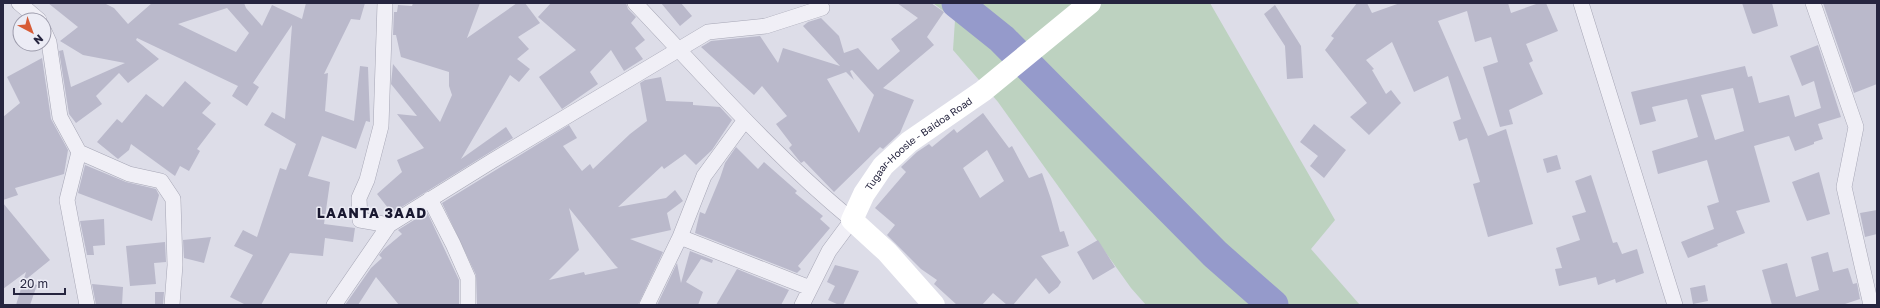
<svg xmlns="http://www.w3.org/2000/svg" width="1880" height="308" viewBox="0 0 1880 308" font-family="'Golos Text',sans-serif">
<rect width="100%" height="100%" fill="#dddde8"/>
<path fill="#bdd2c0" d="M933 3H1210L1335 220 1311 249 1360 305H1146L1131 288 998 102 953 50 955 20Z"/>
<g fill="none" stroke-linecap="round" stroke-linejoin="round">
<path stroke="#959acb" stroke-width="31" d="M957 3 1002 39 1215 254 1273 305"/>
</g>
<path fill="#bab9cb" fill-rule="evenodd" d="M48 3H104L114 8 128 24 152 3H244L246 8 262 26 272 5 302 19 306 3H365L360 20 351 19 324 74 328 73 325 111 354 121 360 66 368 67 370 122 366 121 356 149 322 136 308 176 330 182 324 224 355 228 353 242 325 238 323 256 290 253 261 305H246L230 297 253 255 234 246 243 230 257 237 280 168 286 170 296 144 264 125 272 112 285 119 292 25 253 83 259 87 247 106 232 96 238 86 137 38 136 40 159 59 128 83 119 73 96 96 102 104 76 123 69 114 59 51 63 50 71 87 125 63 83 55 60 41 78 27ZM227 8 249 33 236 52 178 24Z
M413 3H480L467 38 517 3H525L540 23 518 37 529 49 517 59 530 69 519 82 510 75 461 159 506 127 513 138 392 213 377 194 402 172 397 160 424 148 397 114 417 116 391 84 393 64 440 122 452 95 449 86V72L401 57 396 35H393L394 12H397L398 5 412 6Z
M551 3H626L628 9 636 17 631 23 645 40 635 48 643 59 624 71 611 50 590 72 598 84 562 109 539 77 576 50 538 17Z
M661 3H681L692 16 680 26Z
M897 3H931L944 12 927 37 934 45 883 88 914 100 900 133 883 149 880 147 834 192 804 161 801 163 789 148 792 145 776 124 787 116 762 86 754 95 701 47 711 41 760 36 778 63 783 48 840 66 803 26 808 22 821 18 839 36 844 53 858 48 878 70 900 51 891 39 918 18ZM852 70 874 95 859 133 827 79 846 72 854 80 850 71Z
M1357 3H1367L1372 13 1400 3H1508L1511 13 1539 3H1546L1558 31 1526 44 1533 61 1529 63 1543 94 1509 110 1513 124 1500 127 1483 67 1498 62 1491 37 1475 42 1467 11 1438 21 1488 136 1506 129 1533 224 1488 237 1473 184 1480 182 1467 138 1459 141 1453 122 1461 119 1448 76 1414 92 1392 42 1366 60 1374 69 1372 70 1386 94 1391 90 1401 103 1369 135 1350 117 1367 103 1325 50 1334 38 1331 36Z
M1742 3H1772L1778 26 1754 34 1752 33Z
M1823 3H1877V84L1854 93Z
M1275 5 1301 46 1303 78 1287 79 1285 46 1264 14Z
M1818 45 1841 117 1818 124 1823 139 1814 142V144L1795 151 1789 136 1754 146 1759 164H1757H1759L1770 202 1736 211 1745 233 1717 244 1718 246 1688 258 1681 242 1714 229 1707 206 1719 202 1707 160 1658 174 1652 151 1698 137 1687 99 1652 107 1656 121 1640 125 1631 92 1745 66 1748 77 1752 76 1759 103 1789 95 1795 117 1821 108 1814 81 1802 86 1790 56ZM1733 88 1744 131 1715 140 1701 95Z
M42 58 51 119 68 150 64 174 15 188 18 195 3 200V117L20 103 7 77Z
M661 77 666 101 693 102V105L720 107 732 120 712 150 696 165 685 154 664 169 662 166 618 207 666 198 675 190 683 201 667 213 671 230 630 239 663 252 638 305H477L476 275 442 203 569 125 577 138 563 146 582 171 590 164 593 169 630 134 647 121 640 83 645 80ZM569 208 615 265 618 268 585 275 584 272 549 280 579 250Z
M185 81 211 103 202 113 216 124 197 149 200 151 189 171 180 166 175 176 131 144 129 150 118 159 97 142 117 119 122 123 146 94 163 107Z
M983 113 1009 148 1012 146 1029 178 1042 173 1051 199 1060 232 1064 231 1069 246 1041 256 1061 282 1058 287 1049 294 1036 278 1013 305H1007L993 293 982 305H957L934 284 937 280 921 269 887 235 895 225 875 208 906 172 901 167 917 152 929 144 932 147 954 129 957 133ZM987 150 1004 181 980 198 963 168Z
M1314 124 1346 150 1324 178 1310 166 1318 156 1300 142Z
M736 147 758 169 764 162 797 191 795 193 823 216 820 219 830 228 798 266 801 269 797 273 695 233 700 212 705 214 720 178 725 163Z
M1557 155 1561 169 1547 173 1543 159Z
M85 165 126 182 156 189 159 195 152 221 78 193Z
M1819 172 1830 214 1807 221 1792 182Z
M1591 175 1613 243 1617 242 1622 254 1637 249 1644 273 1616 283 1615 279 1598 285 1596 277 1559 286 1555 269 1562 268 1556 248 1580 240 1572 216 1586 212 1575 181Z
M3 203 50 260 24 281 37 285 30 305H16L26 272 3 289Z
M1877 210V234L1865 237 1860 213Z
M427 212 459 280V305H399L376 277 358 305H345L371 268 382 258 379 255 384 249 402 234 398 230Z
M104 219 105 245 93 246 94 255H87L80 221Z
M211 237 204 263 184 258 183 240Z
M1098 240 1115 267 1093 280 1077 252Z
M165 242 166 262 154 263 156 284 130 286 126 246Z
M690 251 713 260 712 263 701 259 686 282 703 292 698 305H657L677 263 681 283Z
M1828 252 1833 272 1848 268 1853 284 1857 283 1860 299 1842 305H1772L1762 270 1787 263 1796 297 1819 290 1811 257Z
M835 265 859 271 843 305H839L828 300 835 286 827 282Z
M737 269 789 290 781 305H716Z
M92 284 123 287 122 305H96Z
M1705 285 1708 301 1693 304 1690 288Z
M155 292H164L163 305H155Z"/>
<g fill="none" stroke-linecap="round" stroke-linejoin="round">
<g stroke="#a6a6b5" stroke-width="16">
<path id="minor" d="M19 3 39 20
M385 3 381 126 367 180 359 198 360 220 389 225
M635 3C705 77 773 155 852 220L829 251 802 305
M1581 3 1675 305
M1813 3 1856 127 1844 187 1871 305
M44 31 49 42 60 117 79 152 129 174 161 181 173 199 175 265 172 305
M79 152 67 200 87 305
M430 199 453 244 468 278V305
M680 237 810 288
M334 305 389 225 492 161 708 32 766 26 822 8
M647 305 680 237 704 176 745 120"/>
</g>
<use href="#minor" stroke="#f0eff6" stroke-width="15"/>
<path stroke="#fff" stroke-width="22" id="s1" d="M934 305 887 252 852 220 864 194 883 166 909 142 983 91 1090 3"/>
</g>
<g text-anchor="middle" stroke-width="3" stroke-linejoin="round" paint-order="stroke">
<g font-size="10" fill="#26253f" stroke="#ececf5">
<text dy="4" stroke="none"><textPath href="#s1" startOffset="222">Tugaar-Hoosle - Baidoa Road</textPath></text>
</g>
<g font-size="14" font-weight="bold" letter-spacing="1" fill="#191830" stroke="#ececf5">
<text x="372" y="218">LAANTA 3AAD</text>
</g>
</g>
<rect width="1880" height="308" fill="none" stroke="#26253f" stroke-width="8"/>
<g transform="translate(32 32) rotate(139)"><circle r="19" fill="#ececf5" stroke="#9d9cac"/>
<path d="M0-3L7 15L0 10L-7 15Z" fill="#d75c37"/>
<text y="-6" font-size="11" font-weight="bold" text-anchor="middle" fill="#26253f">N</text>
</g>
<path d="M14 288v6h51v-6" fill="none" stroke="#26253f" stroke-width="2"/>
<text x="20" y="288" font-size="12" fill="#26253f" stroke="#ececf5" stroke-width="3" paint-order="stroke">20 m</text>
</svg>
